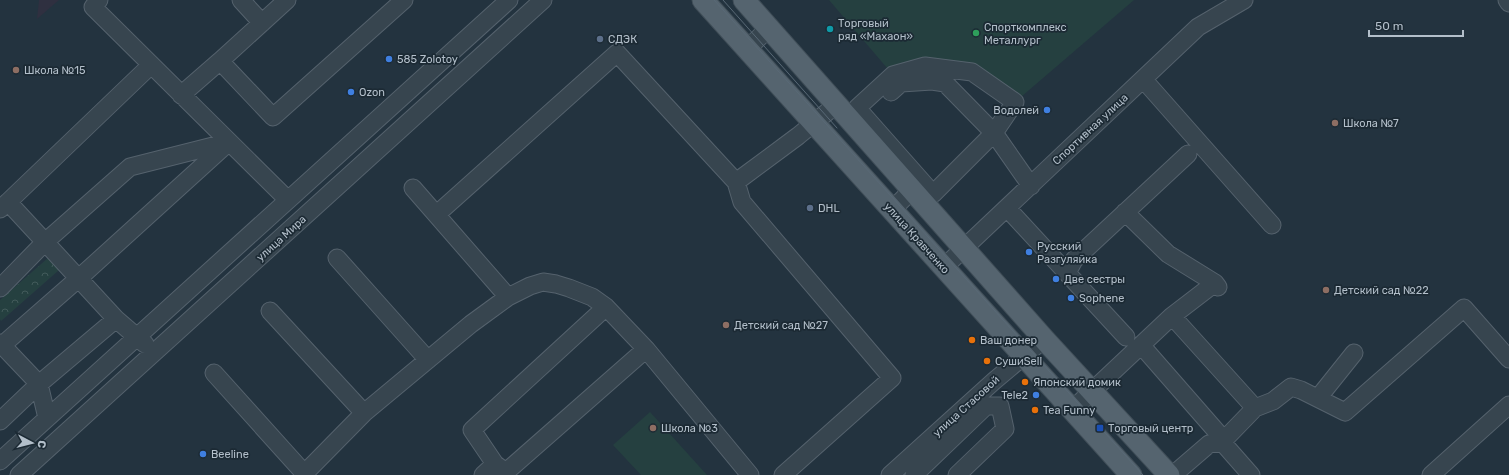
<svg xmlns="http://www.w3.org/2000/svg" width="1509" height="475" viewBox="0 0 1509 475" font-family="Rubik,sans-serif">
<defs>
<pattern id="park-crowns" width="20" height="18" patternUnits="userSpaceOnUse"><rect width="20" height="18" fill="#254040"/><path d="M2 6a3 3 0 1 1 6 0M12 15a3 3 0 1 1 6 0" fill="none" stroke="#425a5a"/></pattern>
</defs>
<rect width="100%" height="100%" fill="#23333f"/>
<path fill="#2f3040" d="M39 0H59L37 19Z"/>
<path fill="url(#park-crowns)" d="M48 258 59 270 1 321 0 319V300Z"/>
<path fill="#254040" d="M829 0H1134L1015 102 972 72 893 75Z
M650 412 707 475H641L613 445Z"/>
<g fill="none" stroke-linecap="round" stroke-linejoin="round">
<g stroke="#55626d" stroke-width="19">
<path id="minor" d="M99 0 93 7 288 200
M241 0 262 23
M1507 0 1509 3
M747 49 769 28
M220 61 287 0
M925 66 972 72 1015 102 994 133 933 194 857 108 893 75Z
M1143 79 1272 225
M891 92 901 83 932 81 945 83 994 133 1031 186
M181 95 220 61 273 117 404 0
M413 188 508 297
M8 202 151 65
M1007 208 1126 337
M892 210 912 190
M1125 212 1168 254 1215 283 1218 287
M437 214 617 53 736 182
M337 258 428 360
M943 268 1198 27 1244 0
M1067 273 1074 260 1188 154
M0 288 45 242 8 202 0 209
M270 311 364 413
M1172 316 1215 283
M0 343 39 384 116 319
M1141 345 1224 440
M0 347 79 278 229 142 130 167 45 242 116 319 145 344
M214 373 304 473
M1318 398 1354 353
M1255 408 1273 401 1291 387 1301 390 1345 412 1464 308 1509 359
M1072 410 1172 316 1255 408 1222 442 1251 475
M0 421 39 384 47 418
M0 461 509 0
M495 464 506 472 646 349
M19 475 543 0
M303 475 364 413 471 324 508 297 530 286 543 282 556 284 569 288 592 297 606 307 646 349 750 475
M483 475 495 464 472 430 606 307
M783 475 892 378 742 202 736 182 798 136 837 104
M890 475 994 381 1044 339
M914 475 986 406H1000L1005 429 957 475
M1173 475 1209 444 1222 442
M1431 475 1509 405"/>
</g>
<g stroke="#404e58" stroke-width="23">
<path id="major" d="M703 0 1131 475
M744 0 1044 339 1169 475"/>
</g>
<use href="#minor" stroke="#37454f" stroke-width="17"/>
<use href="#major" stroke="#55646f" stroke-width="21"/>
<path stroke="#596976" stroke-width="1" d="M714 0 1143 475
M723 0 837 128"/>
</g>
<circle fill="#0f9aa8" stroke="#1c2a34" stroke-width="1.5" cx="830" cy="29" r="4"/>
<circle fill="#2e9e5b" stroke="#1c2a34" stroke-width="1.5" cx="976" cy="33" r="4"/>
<g fill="#5c6f8a" stroke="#1c2a34" stroke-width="1.5">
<circle cx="600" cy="39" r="4"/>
<circle cx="810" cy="208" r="4"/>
</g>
<g fill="#3f7fe0" stroke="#1c2a34" stroke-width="1.5">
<circle cx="389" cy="59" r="4"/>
<circle cx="351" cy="92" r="4"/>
<circle cx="1047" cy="110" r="4"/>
<circle cx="1029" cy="252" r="4"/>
<circle cx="1056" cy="279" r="4"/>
<circle cx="1071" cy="298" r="4"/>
<circle cx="1036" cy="395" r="4"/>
<circle cx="203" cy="454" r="4"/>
</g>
<g fill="#8d6e63" stroke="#1c2a34" stroke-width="1.5">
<circle cx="16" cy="70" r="4"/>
<circle cx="1335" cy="123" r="4"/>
<circle cx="1326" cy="290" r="4"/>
<circle cx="726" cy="325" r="4"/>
<circle cx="653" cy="428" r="4"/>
</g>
<g fill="#e8710a" stroke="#1c2a34" stroke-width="1.5">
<circle cx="972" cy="340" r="4"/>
<circle cx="987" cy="361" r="4"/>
<circle cx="1025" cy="382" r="4"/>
<circle cx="1035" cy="410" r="4"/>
</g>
<rect fill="#1a4fb4" stroke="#1c2a34" stroke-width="1.5" x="1096" y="424" width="8" height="8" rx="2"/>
<g text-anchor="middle" stroke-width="3.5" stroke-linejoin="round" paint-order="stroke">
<g font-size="11" fill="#b3bfca" stroke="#1c2a34" text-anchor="start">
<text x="838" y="27">Торговый<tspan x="838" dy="13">ряд «Махаон»</tspan></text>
<text x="984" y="31">Спорткомплекс<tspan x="984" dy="13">Металлург</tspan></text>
<text x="608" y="43">СДЭК</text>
<text x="397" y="63">585 Zolotoy</text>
<text x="24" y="74">Школа №15</text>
<text x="359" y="96">Ozon</text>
<text x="1039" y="114" text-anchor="end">Водолей</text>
<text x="1343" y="127">Школа №7</text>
<text x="818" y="212">DHL</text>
<text x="1037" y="250">Русский<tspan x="1037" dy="13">Разгуляйка</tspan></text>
<text x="1064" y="283">Две сестры</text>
<text x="1334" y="294">Детский сад №22</text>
<text x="1079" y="302">Sophene</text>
<text x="734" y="329">Детский сад №27</text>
<text x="980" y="344">Ваш донер</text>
<text x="995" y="365">СушиSell</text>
<text x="1033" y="386">Японский домик</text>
<text x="1028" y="399" text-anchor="end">Tele2</text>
<text x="1043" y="414">Tea Funny</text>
<text x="661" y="432">Школа №3</text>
<text x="1108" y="432">Торговый центр</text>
<text x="211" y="458">Beeline</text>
</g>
<g font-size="11" fill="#b3bfca" stroke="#1c2a34">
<text transform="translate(1090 129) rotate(-43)" y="4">Спортивная улица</text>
<text transform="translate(281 238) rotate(-42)" y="4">улица Мира</text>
<text transform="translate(917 238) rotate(48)" y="4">улица Кравченко</text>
<text transform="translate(966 406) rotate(-42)" y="4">улица Стасовой</text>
</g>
</g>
<g transform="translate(32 443) rotate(97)" stroke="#1c2a34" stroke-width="3" paint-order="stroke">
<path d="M0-3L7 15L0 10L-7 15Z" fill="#b3bfca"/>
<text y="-6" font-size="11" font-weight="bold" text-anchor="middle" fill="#b3bfca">С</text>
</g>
<path d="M1369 30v6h94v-6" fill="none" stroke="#b3bfca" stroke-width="2"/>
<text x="1375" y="30" font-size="12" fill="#b3bfca" stroke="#1c2a34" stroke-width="3" paint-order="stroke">50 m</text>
</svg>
